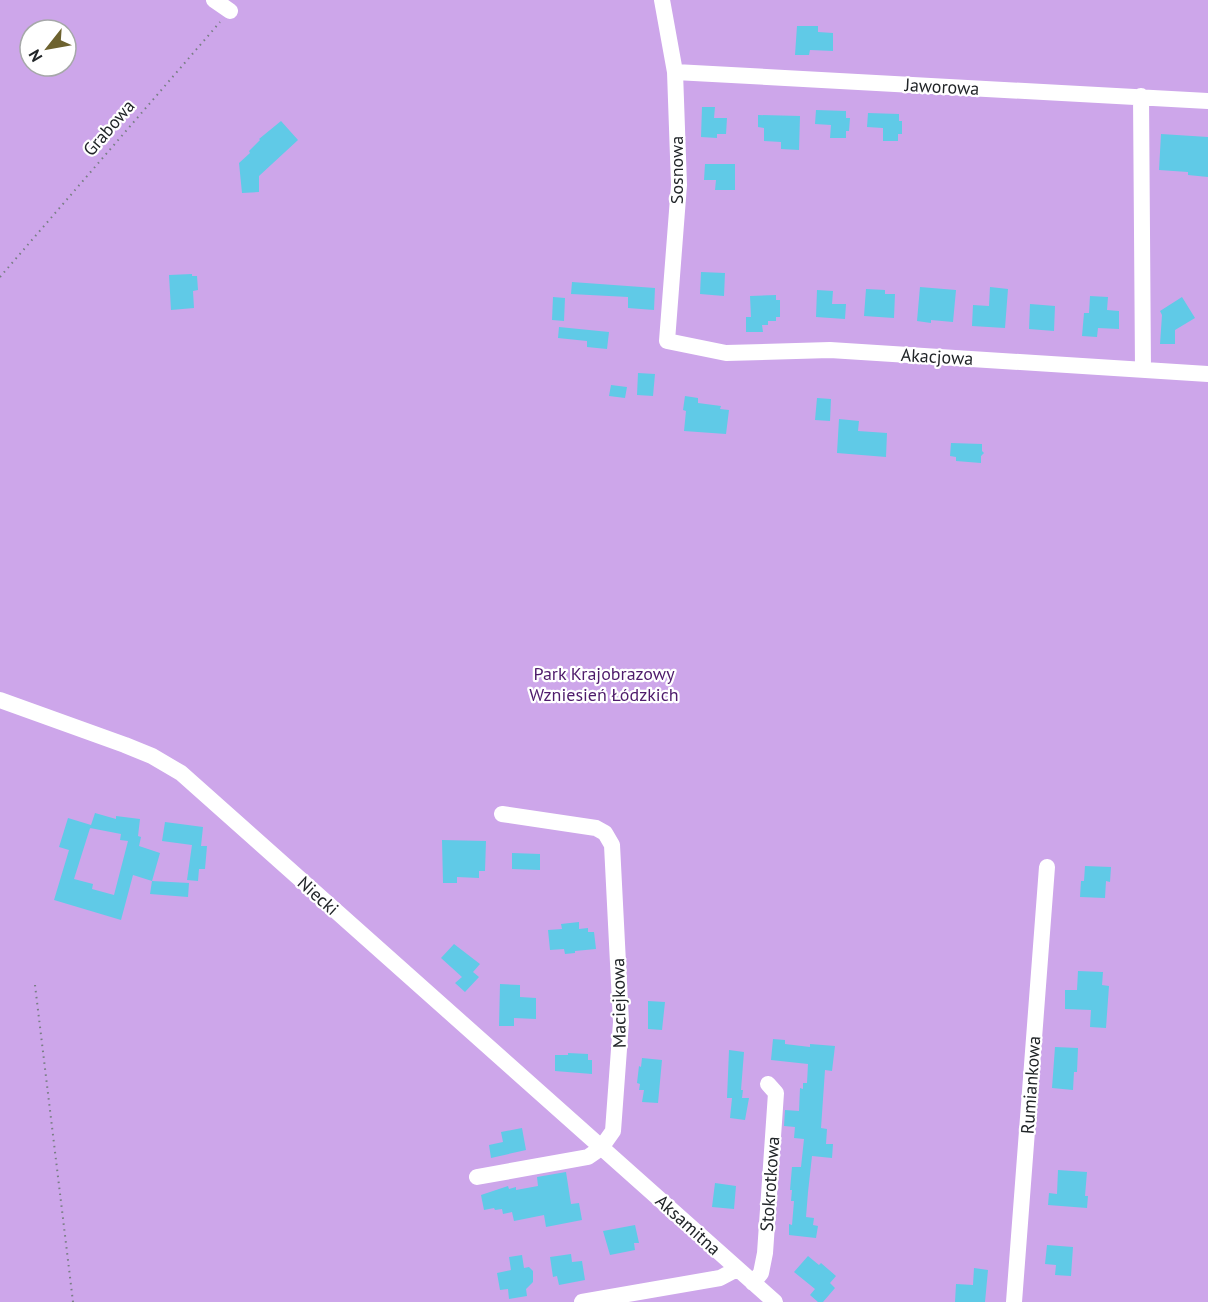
<svg xmlns="http://www.w3.org/2000/svg" width="1208" height="1302" viewBox="0 0 1208 1302" font-family="'PT Sans',sans-serif">
<rect width="100%" height="100%" fill="#d7e0e9"/>
<path fill="#cda6ea" fill-rule="evenodd" d="M0 0H1208V1302H0ZM30 30H66V66H30Z"/>
<path fill="#60cae7" d="M797 26H818V32L833 33V51L810 50 809 55H795Z
M702 107H715L714 118H727L726 134H717V138L701 137Z
M816 110 846 111V118H850L849 131H846V138H830L831 125 815 124Z
M868 113 899 114V121H902V134H898V141H883V128L867 127Z
M758 115 800 116 799 150 781 149V142L764 141V128L758 127Z
M281 121 298 140 259 176V192L242 193 239 163 250 153 249 151 260 140 259 139Z
M1161 134 1208 137V177L1188 175V172L1159 170Z
M705 164H735V190H715L716 180H704Z
M701 272 725 273 724 296 700 294Z
M192 274V276H197L198 290 193 291 194 308 171 310 169 275Z
M572 282 655 288 654 310 628 308V297L571 294Z
M920 287 956 290 953 322 931 320V323L917 321Z
M990 287 1008 289 1005 328 972 326 973 305 989 306Z
M866 289 885 290V294H895L894 318 864 316Z
M817 290 833 291 832 304H846L845 319 816 317Z
M776 295V300H780V317H776V321H768V325H762L763 332H746V317H751L750 296Z
M1090 296 1108 297 1107 310 1119 311V329L1098 328 1097 337 1082 336 1084 313H1089Z
M553 297 565 298 564 321 552 320Z
M1182 297 1195 318 1175 330V344H1160L1162 315 1160 311Z
M1030 304 1055 306 1054 331 1029 329Z
M559 327 609 332 607 349 587 347V341L558 338Z
M638 373 655 374 653 396 637 395Z
M611 385 627 387 625 398 609 396Z
M685 396 698 398V403L721 406 720 409 729 410 726 434 684 431 686 411 683 410Z
M817 398 831 399 830 421 815 420Z
M839 419 859 421 858 431 887 433 886 457 837 453Z
M951 443 982 444V451L984 453 981 456V463L956 461V457L950 456Z
M95 813 116 819V816L140 819 138 836 141 837 139 846 160 853 152 881 133 875 121 920 54 900 69 850 59 847 68 818 91 825 74 879 93 884 92 889 114 895 128 841 120 840 121 834 90 828Z
M165 822 203 827 201 846H207L205 869H199L198 881 187 880 192 845 162 841Z
M442 840 486 841 485 871H479V878L457 877V883H443Z
M512 853 540 854V870L512 869Z
M1085 866 1111 867 1110 882 1106 881 1105 898 1080 897 1081 881H1084Z
M152 881 189 883 188 897 150 894Z
M579 922V929L588 928V932H594L596 949 575 951V953L565 954 564 949 550 950 548 930 562 929 561 924Z
M454 944 480 964 473 972 479 977 465 992 455 983 462 977 441 958Z
M1078 971 1103 972 1102 985 1109 986 1106 1028 1090 1027 1091 1010 1065 1009V990H1077Z
M500 984 520 985V997L536 998V1019L514 1018V1026H499Z
M648 1001 665 1002 662 1030 648 1029Z
M773 1039 785 1040V1044L810 1047V1044L835 1046 832 1071 825 1070 821 1128 827 1129 826 1144H833L832 1158 812 1156 808 1192 806 1217 814 1218 813 1225 818 1226 816 1238 789 1235V1224L792 1225 794 1201H791L792 1190H790L792 1167H801L804 1139 794 1138 795 1127 784 1126 785 1110 799 1111 800 1088 803 1089V1083H807L808 1064 771 1060Z
M1055 1047 1078 1048 1077 1072H1074L1073 1090 1052 1088Z
M729 1050 744 1052 741 1090H743L742 1098H749L745 1120 730 1118 732 1098H727Z
M568 1053 588 1054V1060H592V1074L555 1071V1055H568Z
M642 1058 662 1060 658 1103 642 1102 644 1090H639L640 1084 637 1083 639 1066 641 1067Z
M522 1128 526 1150 491 1158 489 1145 503 1142 501 1132Z
M1058 1170 1087 1172 1085 1196H1088L1087 1208 1048 1205 1049 1193 1057 1194Z
M566 1172 571 1204 579 1203 582 1220 546 1227 544 1215 514 1221 512 1212 503 1214 502 1209 495 1210 494 1208 484 1210 481 1195 508 1186 509 1189 516 1187V1190L538 1186 537 1177Z
M715 1183 736 1186 734 1209 712 1207Z
M635 1225 639 1243H634L635 1250 610 1255 603 1231Z
M1047 1245 1073 1247 1071 1276 1055 1275 1056 1265 1045 1264Z
M571 1254 572 1262 582 1261 585 1280 559 1285 557 1276 553 1277 550 1257Z
M522 1255 524 1268 529 1267 533 1271V1282L526 1289 527 1296 509 1299 508 1289 500 1290 497 1273 511 1270 509 1257Z
M808 1256 819 1265 821 1263 836 1276 830 1283 835 1288 823 1302H818L810 1295 815 1289 794 1272Z
M974 1268 988 1270 985 1302H955L956 1284 973 1285Z"/>
<g fill="none" stroke-linecap="round" stroke-linejoin="round">
<path stroke="#787e84" stroke-width="2" stroke-dasharray="1.5 4.5" stroke-linecap="butt" d="M0 277 220 22
M35 985 73 1302"/>
<path stroke="#fff" stroke-width="16" d="M214 0 230 11
M662 0 675 72 679 185 667 341 726 353 830 350 1208 374
M675 72 1208 101
M1141 96 1143 369
M0 700 125 745 152 756 181 773 775 1302
M477 1177 588 1157 601 1148 613 1131 621 1022 612 845 605 833 596 828 502 814
M753 1283 761 1273 765 1253 776 1093 768 1084
M582 1302 720 1278 737 1269
M1014 1302 1047 867"/>
</g>
<g text-anchor="middle" stroke-width="4.5" stroke-linejoin="round" paint-order="stroke">
<g font-size="18" fill="#212528" stroke="#fff">
<text transform="translate(942 87) rotate(3)" y="6">Jaworowa</text>
<text transform="translate(109 128) rotate(-49)" y="6">Grabowa</text>
<text transform="translate(677 170) rotate(-90)" y="6">Sosnowa</text>
<text transform="translate(937 357) rotate(3)" y="6">Akacjowa</text>
<text transform="translate(318 896) rotate(42)" y="6">Niecki</text>
<text transform="translate(619 1003) rotate(-91)" y="6">Maciejkowa</text>
<text transform="translate(1031 1085) rotate(-86)" y="6">Rumiankowa</text>
<text transform="translate(770 1184) rotate(-86)" y="6">Stokrotkowa</text>
<text transform="translate(688 1225) rotate(42)" y="6">Aksamitna</text>
</g>
<g font-size="18" fill="#4e1b6b" stroke="#fff">
<text x="604" y="680">Park Krajobrazowy<tspan x="604" dy="21">Wzniesień Łódzkich</tspan></text>
</g>
</g>
<g transform="translate(48 48) rotate(239)"><circle r="28" fill="#ffffff" stroke="#a6a8a9" stroke-width="1.5"/>
<path d="M0-4.5L10 22L0 15L-10 22Z" fill="#6d622f"/>
<text y="-9" font-size="16" font-weight="bold" text-anchor="middle" fill="#212528">N</text>
</g>
</svg>
